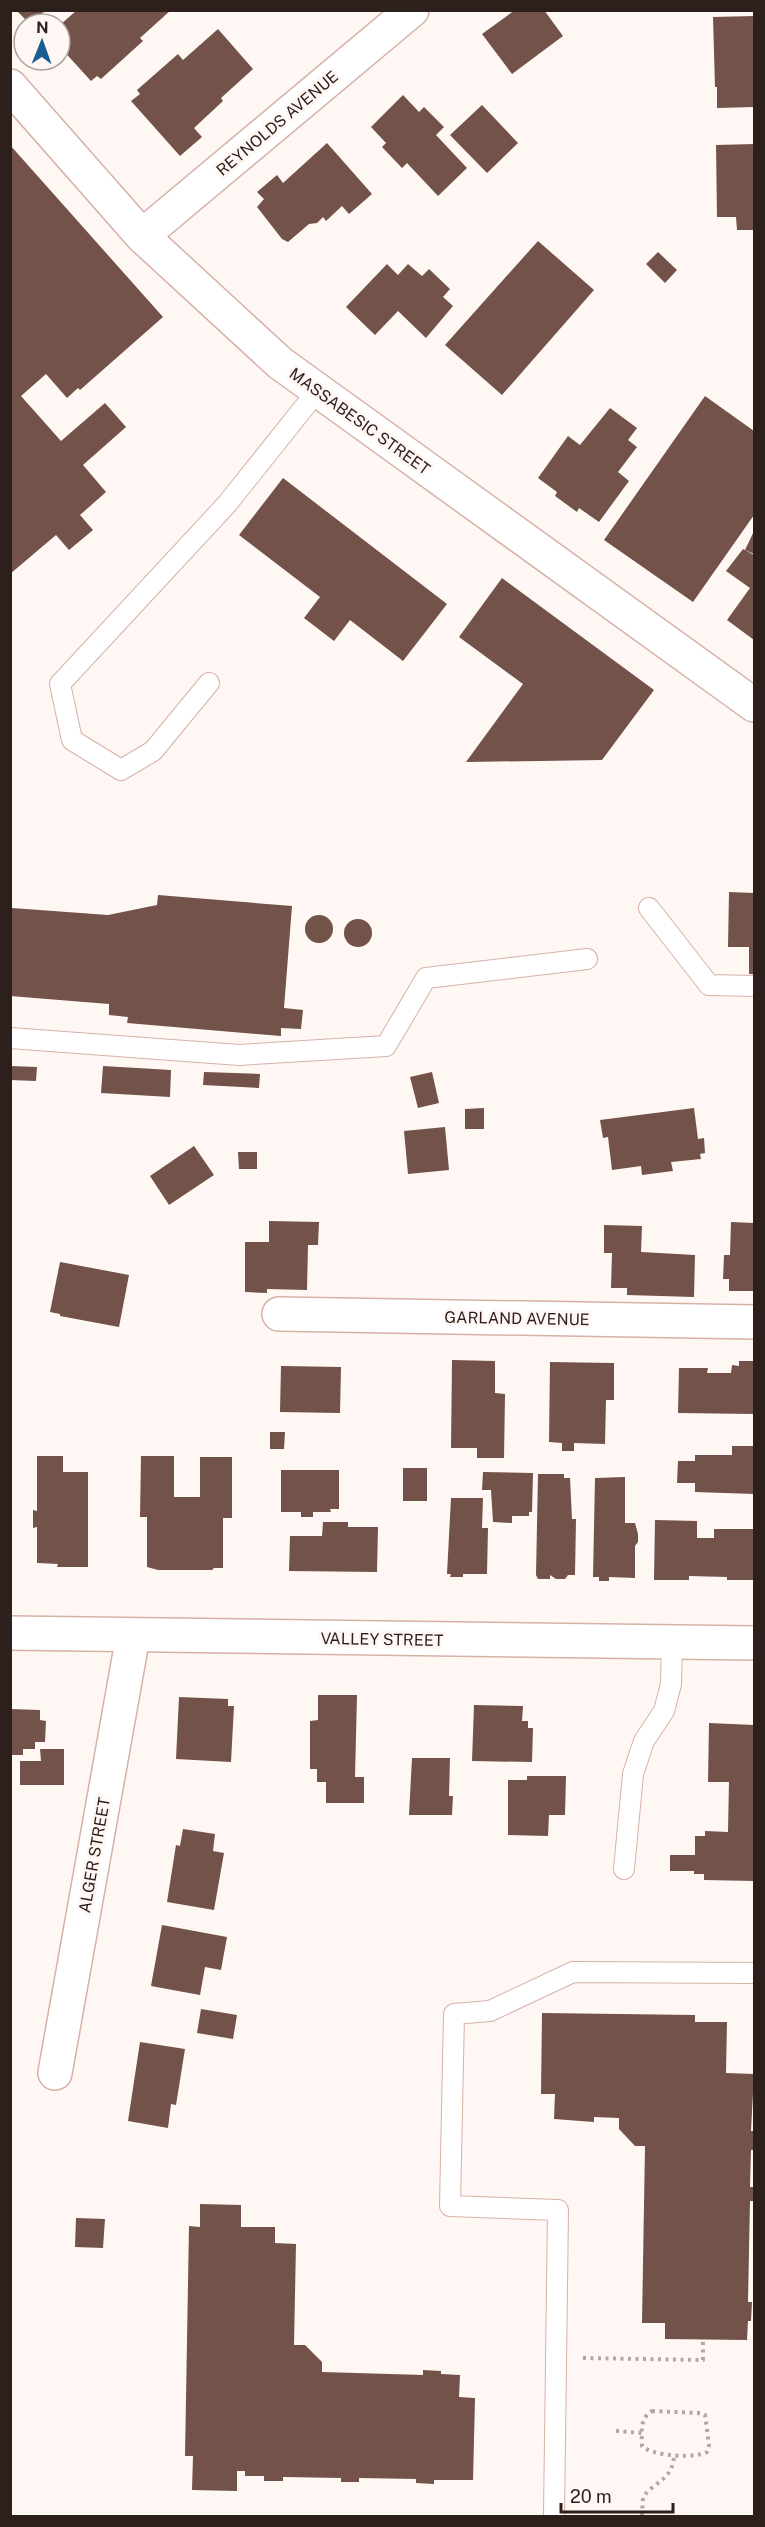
<svg xmlns="http://www.w3.org/2000/svg" width="765" height="2527" viewBox="0 0 765 2527" font-family="'Public Sans',sans-serif">
<rect width="100%" height="100%" fill="#fff7f4"/>
<path fill="#725249" d="M16 10H46L30 24Z
M77 10H171L140 38 143 41 101 79 97 76 91 81 60 47V25Z
M515 10H544L563 36 512 74 482 34Z
M754 16V107L717 108V87H715L713 17Z
M218 29 253 69 221 98 223 101 194 128 202 137 180 156 131 101 140 94 137 90 178 54 183 60Z
M403 95 419 112 424 107 444 127 436 135 467 168 438 196 407 163 402 168 382 147 386 143 371 127Z
M482 105 518 143 487 173 450 135Z
M327 143 372 194 349 214 342 206 326 221 323 217 317 223 309 224 288 242 282 239 257 207 264 199 257 192 277 175 283 183Z
M754 144V230H737L736 217H717L716 145Z
M10 145 163 317 80 390 78 388 67 398 46 374 21 396 61 441 105 403 126 427 83 465 106 492 80 515 93 530 69 550 56 535 10 574Z
M538 241 594 290 502 395 445 345Z
M658 252 677 270 665 283 646 264Z
M387 264 398 275 408 264 422 276 429 269 450 289 443 297 453 306 426 338 398 311 375 335 346 307Z
M705 396 754 431V515L693 602 604 540Z
M610 408 637 428 628 440 637 447 618 472 629 481 599 522 579 508 577 512 555 496 557 492 538 478 568 436 580 445Z
M283 478 447 604 403 661 350 620 334 641 304 618 320 597 239 535Z
M754 531V554L745 550Z
M743 549 754 555V640L727 620 750 588 726 571Z
M502 578 654 690 602 760 466 762 523 684 459 637Z
M729 892 754 893V974H749V947H728Z
M158 895 292 906 284 1008 303 1010 301 1029 281 1028V1036L127 1023 128 1017 109 1015V1004L10 996 12 908 108 915 157 905Z
M305 929a14 14 0 1 1 28 0a14 14 0 1 1-28 0Z
M344 933a14 14 0 1 1 28 0a14 14 0 1 1-28 0Z
M10 1066 37 1067 36 1081 10 1080Z
M103 1066 171 1070 170 1097 101 1093Z
M204 1072 260 1074 259 1088 203 1085Z
M432 1072 439 1103 418 1108 410 1077Z
M484 1108V1129H465V1109Z
M694 1108 698 1139 704 1138 705 1153 700 1154 701 1159 671 1162 673 1171 642 1175 641 1166 612 1170 608 1137 603 1138 600 1120Z
M445 1127 449 1170 408 1174 404 1131Z
M194 1146 214 1175 169 1205 150 1176Z
M238 1152H257V1169H239Z
M269 1221 319 1222 318 1245H308L307 1290 267 1289V1293L245 1292V1242H269Z
M731 1222 754 1223V1291H729V1279H723L724 1255H730Z
M604 1225 642 1226 641 1252 695 1255 694 1297 627 1295V1288H611L612 1253H604Z
M60 1262 129 1275 119 1327 60 1316V1314L50 1312Z
M452 1360 495 1361V1393L505 1394 504 1458H477V1448H451Z
M739 1361H753L754 1414 678 1413 679 1368H708L707 1373H731L732 1365 739 1366Z
M550 1362 614 1363V1400H606L605 1444 574 1443V1451H562V1443L549 1442Z
M281 1366 341 1367 340 1413 280 1412Z
M270 1432H285L284 1449H270Z
M732 1446H754V1494L695 1492V1483H677L678 1461H695V1455H732Z
M37 1456H63V1472H88V1567H57L58 1564 37 1563V1527L33 1528V1510L37 1511Z
M141 1456H174V1497H200V1457H232V1518H223V1568H214L212 1570H158L147 1567V1517H140Z
M403 1468H427V1501H403Z
M281 1470H339V1509H330L331 1512H313V1517H301V1512H281Z
M483 1472 533 1473 532 1512H529V1516H512V1523L493 1522 491 1490H482Z
M538 1474H564V1478H570L572 1519H576L575 1575H568L565 1579H556L550 1575V1579H538L536 1575Z
M625 1477V1523H635L638 1534V1542L635 1546V1578L609 1577V1581H599V1577H593L595 1478Z
M451 1498H483L482 1528H488L487 1574H463V1577H450L451 1574H447Z
M655 1520 697 1521V1538H714V1529H754V1580H727V1577L689 1576V1580H654Z
M323 1522H348V1527H378L377 1572 289 1571 290 1536H322Z
M318 1695H357L355 1777H364V1803H326V1782H317V1769H310V1721L318 1720Z
M179 1697 228 1699V1706H234L231 1762 176 1759Z
M474 1705 523 1706 522 1721H528V1728H533L532 1762 472 1761Z
M10 1709 40 1710V1720L46 1721 45 1742H35V1749H23V1755H10Z
M709 1723 754 1725V1881L704 1880V1874H694V1871H670V1855H695V1836H705V1831L728 1832 729 1782H708Z
M40 1749H64V1785H20V1761H41Z
M412 1758H450L449 1796H453L452 1815H409Z
M527 1776H566L565 1815H549L548 1836 508 1835V1780H527Z
M183 1829 215 1834 213 1851 224 1853 214 1910 167 1902 176 1845 180 1846Z
M162 1925 227 1937 221 1970 205 1967 200 1995 151 1986Z
M201 2009 237 2015 233 2039 197 2033Z
M542 2013 695 2015V2022H727L726 2073 754 2074 751 2131H754V2150H751L750 2187H753V2201H750L748 2302H752L751 2321H748L747 2340 665 2339V2323H642L645 2146H635L619 2129V2118L594 2117V2122L554 2119 555 2094H541Z
M140 2042 185 2049 176 2105 171 2104 168 2128 128 2121Z
M200 2204 241 2205V2227H275V2243L296 2244 294 2345H305L322 2362V2372L423 2375V2370L441 2371V2374L460 2375 459 2397 475 2398 473 2480H434V2484L416 2483V2479L359 2478V2482H341V2478L283 2477V2481H264V2476H245V2471H237V2491L192 2490 193 2456H185L189 2226 200 2227Z
M76 2218 105 2219 103 2248 75 2247Z"/>
<g fill="none" stroke-linecap="round" stroke-linejoin="round">
<g stroke="#d6b1a6" stroke-width="22">
<path id="lane" d="M209 683 153 751 121 770 72 740 60 684 227 504 318 390
M649 908 709 985 754 986
M10 1038 239 1055 386 1046 426 978 587 959
M624 1869 633 1774 644 1741 664 1711 671 1684 672 1642
M554 2516 558 2210 450 2206 454 2014 490 2011 573 1972 754 1973"/>
</g>
<g stroke="#d6b1a6" stroke-width="36">
<path id="street" d="M10 86 142 236 280 363 754 705
M142 236 412 10
M279 1314 754 1322
M55 2073 133 1636"/>
</g>
<g stroke="#d6b1a6" stroke-width="36">
<path id="secondary" d="M10 1633 754 1643"/>
</g>
<path stroke="#b1a7a4" stroke-width="4" stroke-dasharray="3 4.5" stroke-linecap="butt" d="M583 2358 703 2360V2339
M652 2411 698 2413 705 2415 709 2445 707 2452C694 2459 652 2456 642 2446 642 2432 639 2419 652 2411Z
M616 2431 642 2433
M642 2516 643 2497C656 2480 673 2480 674 2455"/>
<use href="#lane" stroke="#fff" stroke-width="20"/>
<use href="#street" stroke="#fff" stroke-width="33"/>
<use href="#secondary" stroke="#fff" stroke-width="33"/>
</g>
<g text-anchor="middle" stroke-width="6" stroke-linejoin="round" paint-order="stroke">
<g font-size="16" fill="#2d1f1b" stroke="#fff7f4">
<text transform="translate(277 123) rotate(-40)" y="6">REYNOLDS AVENUE</text>
<text transform="translate(360 421) rotate(36)" y="6">MASSABESIC STREET</text>
<text transform="translate(517 1318) rotate(1)" y="6">GARLAND AVENUE</text>
<text transform="translate(382 1639) rotate(1)" y="6">VALLEY STREET</text>
<text transform="translate(94 1855) rotate(-80)" y="6">ALGER STREET</text>
</g>
</g>
<rect width="765" height="2527" fill="none" stroke="#2d1f1b" stroke-width="24"/>
<g transform="translate(42 42) rotate(1)"><circle r="28" fill="#fff7f4" stroke="#aba19d" stroke-width="1.5"/>
<path d="M0-4.5L10 22L0 15L-10 22Z" fill="#1a5e93"/>
<text y="-9" font-size="16" font-weight="bold" text-anchor="middle" fill="#2d1f1b">N</text>
</g>
<path d="M561 2503v9h112v-9" fill="none" stroke="#2d1f1b" stroke-width="3"/>
<text x="570" y="2503" font-size="18" fill="#2d1f1b" stroke="#fff7f4" stroke-width="4.5" paint-order="stroke">20 m</text>
</svg>
